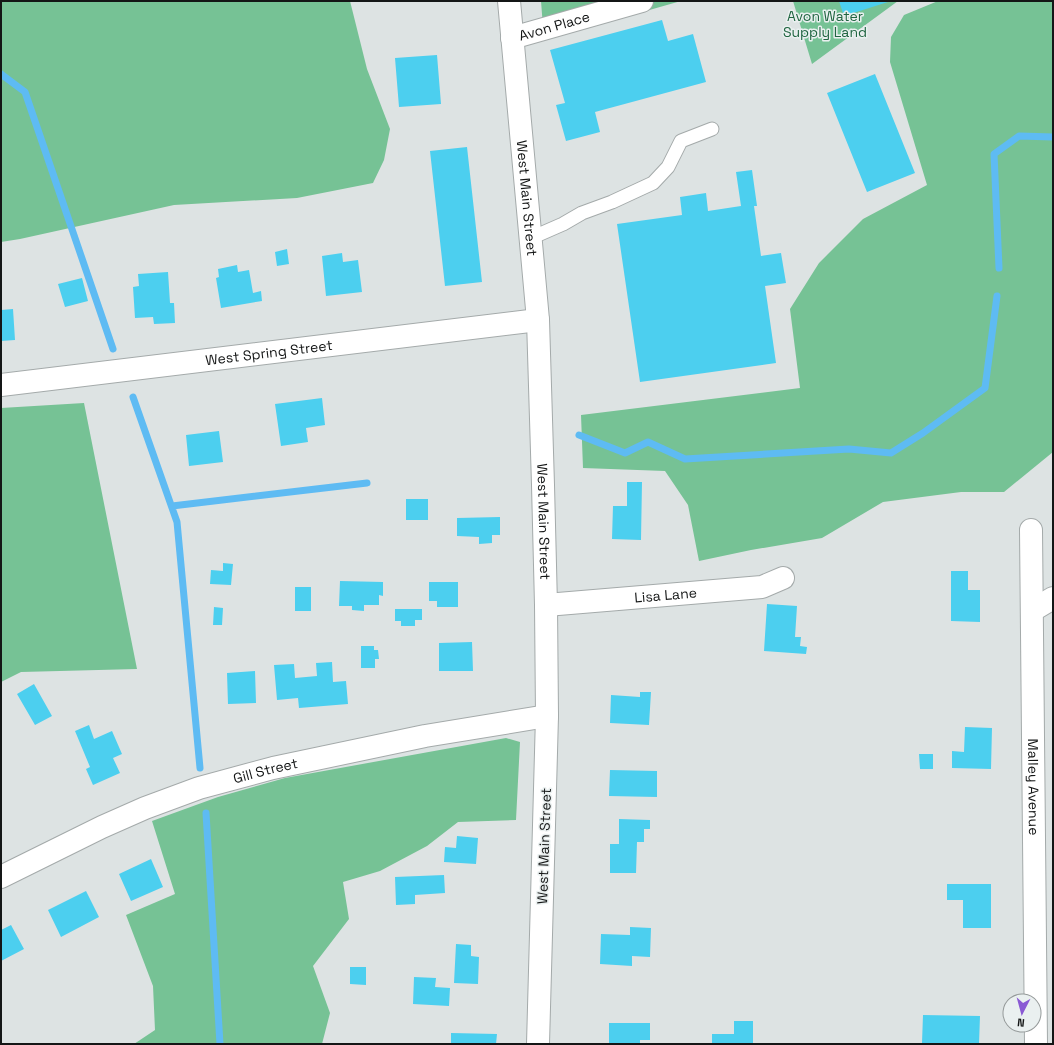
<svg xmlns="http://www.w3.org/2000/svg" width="1054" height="1045" viewBox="0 0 1054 1045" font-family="'Space Grotesk',sans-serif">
<rect width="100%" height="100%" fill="#dde3e3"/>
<path fill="#76c295" d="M1 1H350L367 69 390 129 384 160 373 183 297 198 174 205 20 239 1 242Z
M541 1H681L544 40Z
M793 1H898L812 64Z
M938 1H1053V452L1004 492H961L883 502 822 538 751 550 699 561 688 505 665 471 583 468 581 415 800 388 790 309 819 263 863 219 927 185 890 62 891 37 904 15Z
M84 403 137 669 21 672 1 682V408Z
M506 738 520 742 516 820 458 822 427 846 380 871 343 882 349 919 313 966 330 1013 322 1044H134L155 1030 153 986 126 915 175 894 152 821 218 797 285 778Z"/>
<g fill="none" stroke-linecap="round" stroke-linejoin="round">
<path stroke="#5ebbf3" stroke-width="7" d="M1 74 25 92 113 349
M999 268 994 154 1019 136 1053 137
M133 397 177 522 200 768
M579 435 625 453 648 442 685 459 849 449 891 453 923 433 985 388 997 296
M172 506 367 483
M206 813 220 1044"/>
</g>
<path fill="#4ccfef" d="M839 1H891L844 16Z
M662 20 668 41 693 34 706 82 595 112 600 132 566 141 556 105 565 103 550 50Z
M437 55 441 104 399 107 395 58Z
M875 74 915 173 867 192 827 93Z
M467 147 482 282 445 286 430 151Z
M752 170 757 206H754L761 256 781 253 786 283 765 286 776 363 640 382 617 224 682 215 680 197 706 193 708 211 741 206 736 172Z
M287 249 289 264 277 266 275 252Z
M342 253 343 262 358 260 362 292 326 296 322 256Z
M237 265 238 272 249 270 253 293 261 291 262 301 221 308 216 278 219 277 218 269Z
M168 272 170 303H174L175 323 154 324 153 317 135 318 133 287 139 286 138 274Z
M82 278 88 301 65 307 58 284Z
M13 309 15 340 1 341V310Z
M322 398 325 425 306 428 308 442 281 446 275 404Z
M219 431 223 462 189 466 186 435Z
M627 482H642L641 540 612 539 613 506H627Z
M406 499H428V520H406Z
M500 517V535H492V543L479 544V537L457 536V518Z
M223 563 233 564 231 585 210 584 211 570 223 571Z
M951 571H968V590H980V622L951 621Z
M340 581 383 582V596L379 595V605H364V611L352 610V606H339Z
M429 582H458V607H437V601H429Z
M295 587H311V611H295Z
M767 604 797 606 795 637H801L800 646 807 647 806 654 764 651Z
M214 607 223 608 222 625H213Z
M395 609H422V620H415V626H401V621H395Z
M472 642 473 671H439V643Z
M361 646H374V650H378L379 659H375V668H361Z
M332 662 333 682 346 681 348 704 299 708 298 698 277 700 274 665 294 664 295 678 317 676 316 663Z
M255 671 256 703 228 704 227 673Z
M34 684 52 716 35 725 17 694Z
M640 692H651L649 725 610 723 611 695 640 697Z
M89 725 94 739 112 731 122 754 113 758 120 773 93 785 86 769 90 767 75 731Z
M965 727 992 728 991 769 952 768V751L964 752Z
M919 754H933V769H920Z
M610 770 657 771V797L609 796Z
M619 819 650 820V829H644V842H637L636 873H610V844H619Z
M457 836 478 838 476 864 444 862 445 847 456 848Z
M151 859 163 887 131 901 119 874Z
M444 875 445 893 415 895V904L396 905 395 877Z
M947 884H991V928H963V900H947Z
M86 891 99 917 61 937 48 910Z
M11 925 24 949 1 961V930Z
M630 927 651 928 650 957 632 956V966L600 964 601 934 630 935Z
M456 944 471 945V956L479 957 478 984 454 983Z
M350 967H366V985L350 984Z
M414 977 436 978 435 987 450 988 449 1006 413 1004Z
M923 1015 980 1016 979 1044 922 1043Z
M734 1021H753V1044H712V1034H734Z
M609 1023H650V1040H640V1044H609Z
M451 1033 497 1034 496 1044H458V1043H451Z"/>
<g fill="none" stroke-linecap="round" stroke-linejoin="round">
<g stroke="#a4aaaa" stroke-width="15">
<path id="lane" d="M531 238 563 224 582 213 612 202 653 183 668 167 681 141 712 129"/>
</g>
<g stroke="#a4aaaa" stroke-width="24">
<g id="street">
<path id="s1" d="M512 38 642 1"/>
<path id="s2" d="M1 385 538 320"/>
<path id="s3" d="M1031 530 1036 1044"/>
<path id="s4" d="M546 605 762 587 783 578"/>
<path d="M1033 610 1053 598"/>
<path id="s5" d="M1 877 102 827 145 808 199 788 273 768 425 736 547 716"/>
</g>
</g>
<g stroke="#a4aaaa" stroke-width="24">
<g id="secondary">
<path id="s6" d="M509 1 538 320 543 485 546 605 547 716 538 1044"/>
</g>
</g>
<use href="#lane" stroke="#fff" stroke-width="13"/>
<use href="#street" stroke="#fff" stroke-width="22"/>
<use href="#secondary" stroke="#fff" stroke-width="22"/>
</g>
<g text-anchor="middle" stroke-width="3" stroke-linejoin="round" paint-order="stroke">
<g font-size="14" fill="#206541" stroke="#eaf0f0">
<text x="825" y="21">Avon Water<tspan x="825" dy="16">Supply Land</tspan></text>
</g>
<g font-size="14" fill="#141616" stroke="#eaf0f0">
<text dy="5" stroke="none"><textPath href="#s1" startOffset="44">Avon Place</textPath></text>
<text dy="5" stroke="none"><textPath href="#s6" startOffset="198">West Main Street</textPath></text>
<text dy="5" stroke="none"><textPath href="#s2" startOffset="270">West Spring Street</textPath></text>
<text dy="5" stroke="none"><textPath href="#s6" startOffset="522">West Main Street</textPath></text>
<text dy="5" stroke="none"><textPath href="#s4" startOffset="120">Lisa Lane</textPath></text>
<text dy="5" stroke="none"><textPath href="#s5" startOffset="286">Gill Street</textPath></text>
<text dy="5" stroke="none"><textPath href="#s3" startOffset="257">Malley Avenue</textPath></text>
<text transform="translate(544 846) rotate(-88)" y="5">West Main Street</text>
</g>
</g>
<rect width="1054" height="1045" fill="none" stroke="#141616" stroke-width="4"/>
<g transform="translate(1022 1013) rotate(186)"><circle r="19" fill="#eaf0f0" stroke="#949999"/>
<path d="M0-3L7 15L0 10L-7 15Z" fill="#8a5ad4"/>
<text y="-6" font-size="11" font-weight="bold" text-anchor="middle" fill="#141616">N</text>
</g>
</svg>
